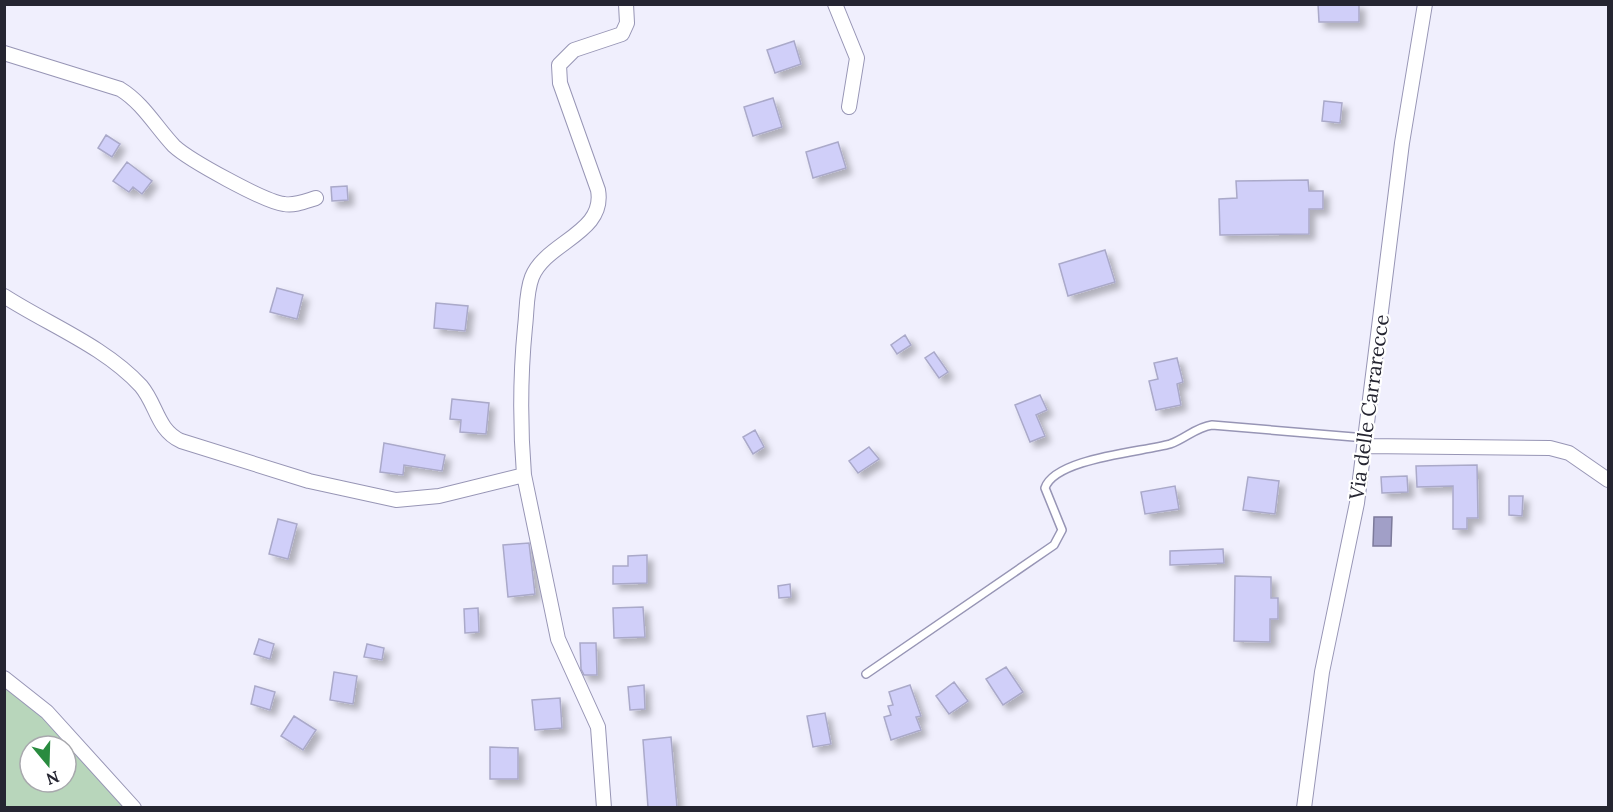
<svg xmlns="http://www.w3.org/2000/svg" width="1613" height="812" viewBox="0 0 1613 812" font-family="Lora,serif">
<defs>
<filter id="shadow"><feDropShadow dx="5.5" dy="5.5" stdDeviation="3" flood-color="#0004"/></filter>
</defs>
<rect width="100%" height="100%" fill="#f0effd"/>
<path fill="#b8d6bb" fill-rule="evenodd" d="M4 678 134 807H5ZM30 746H66V782H30Z"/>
<path fill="#a19fc7" stroke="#7c7a9a" stroke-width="1.5" d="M1374 517H1392L1391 546H1373Z"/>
<path fill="#d0cff9" stroke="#aaa9c9" stroke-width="1.5" filter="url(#shadow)" d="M1318 4H1359V22H1319Z
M794 41 801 64 775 73 767 50Z
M773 98 782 127 753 136 744 107Z
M1324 101 1342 103 1340 123 1322 121Z
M106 135 120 144 112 157 98 148Z
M838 142 846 168 813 178 806 152Z
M127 162 152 181 142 194 133 187 129 192 113 181Z
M1308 180 1309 191H1323V209H1309V234L1220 235 1219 199 1237 198 1236 181Z
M347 186 348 200 332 201 331 187Z
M1105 250 1115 282 1068 296 1059 264Z
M277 288 303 295 297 319 270 312Z
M436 303 468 306 465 331 434 328Z
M905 335 911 345 897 354 891 345Z
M934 352 948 372 939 378 925 358Z
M1177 358 1183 382 1177 384 1181 405 1156 410 1149 381 1158 379 1154 363Z
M1040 395 1047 410 1036 415 1045 436 1030 442 1015 405Z
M452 399 489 403 486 434 460 432 461 420 450 419Z
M755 430 764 447 753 454 743 437Z
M384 443 445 455 442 471 404 465 403 475 380 472Z
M869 447 879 459 858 473 849 461Z
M1477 465 1478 518H1467V529H1453V486L1417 487 1416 466Z
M1407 476 1408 492 1382 493 1381 477Z
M1248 477 1279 481 1275 514 1243 510Z
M1175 486 1179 509 1145 514 1141 492Z
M1509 496H1523L1522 516 1509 515Z
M278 519 297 524 288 559 269 554Z
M529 543 535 594 508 597 503 545Z
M1223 549 1224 563 1170 565V551Z
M647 555V583L613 584V566H628V556Z
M1235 576 1271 577V598H1278V619H1270V642L1234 641Z
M790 584 791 597 779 598 778 586Z
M643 607 645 637 614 638 613 608Z
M478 608 479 632 465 633 464 609Z
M259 639 274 644 270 659 254 654Z
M580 643H596L597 675H584L581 669Z
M367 644 384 648 382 660 364 657Z
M1006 667 1023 692 1003 705 986 679Z
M334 672 357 676 353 704 330 700Z
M954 682 968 701 949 714 936 696Z
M644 685 645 709 630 710 628 687Z
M910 685 921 716 916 717 921 730 891 740 884 717 891 715 888 706 893 705 889 692Z
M255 686 275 692 270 710 251 704Z
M560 698 562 728 535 730 532 700Z
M825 713 831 744 813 747 807 716Z
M294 716 316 730 303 750 281 736Z
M671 737 677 807H648L643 740Z
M490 747 518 748V779H490Z"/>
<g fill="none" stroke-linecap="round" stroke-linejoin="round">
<g stroke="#9795b5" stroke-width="10">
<path id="service" d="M866 674 1054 545 1062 530 1045 488C1055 458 1142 452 1170 444 1185 439 1196 427 1212 425L1366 438"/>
</g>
<g stroke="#9795b5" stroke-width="16">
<path id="minor" d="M835 4 857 58 849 107
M4 53 120 89C143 103 156 127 174 146 189 160 265 202 284 204 295 206 306 201 316 198
M4 296C49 325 104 346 141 386 157 405 157 430 181 441L309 481 396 500 439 496 524 475C520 425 520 378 525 327 527 311 526 292 532 277 546 242 606 233 598 190L560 83 559 65 574 50 622 34 627 23 626 4
M1365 446 1550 448 1569 453 1608 480
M524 475 558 639 598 727 604 808
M4 678 47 712 134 808
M1304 808 1322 672 1357 503 1402 143 1425 4"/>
</g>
<use href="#service" stroke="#fff" stroke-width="7"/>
<use href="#minor" stroke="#fff" stroke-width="14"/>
</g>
<g text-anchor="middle" stroke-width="4.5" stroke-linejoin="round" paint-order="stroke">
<g font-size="20" fill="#252531" stroke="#fff">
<text transform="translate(1369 407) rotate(-82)" y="7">Via delle Carrarecce</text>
</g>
</g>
<rect width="1613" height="812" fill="none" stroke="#252531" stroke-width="12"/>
<g transform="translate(48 764) rotate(161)"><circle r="28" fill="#ffffff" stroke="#a8a8ad" stroke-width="1.5"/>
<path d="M0-4.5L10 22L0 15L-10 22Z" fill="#298b3f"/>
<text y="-9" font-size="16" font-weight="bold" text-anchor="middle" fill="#252531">N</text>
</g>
</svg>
